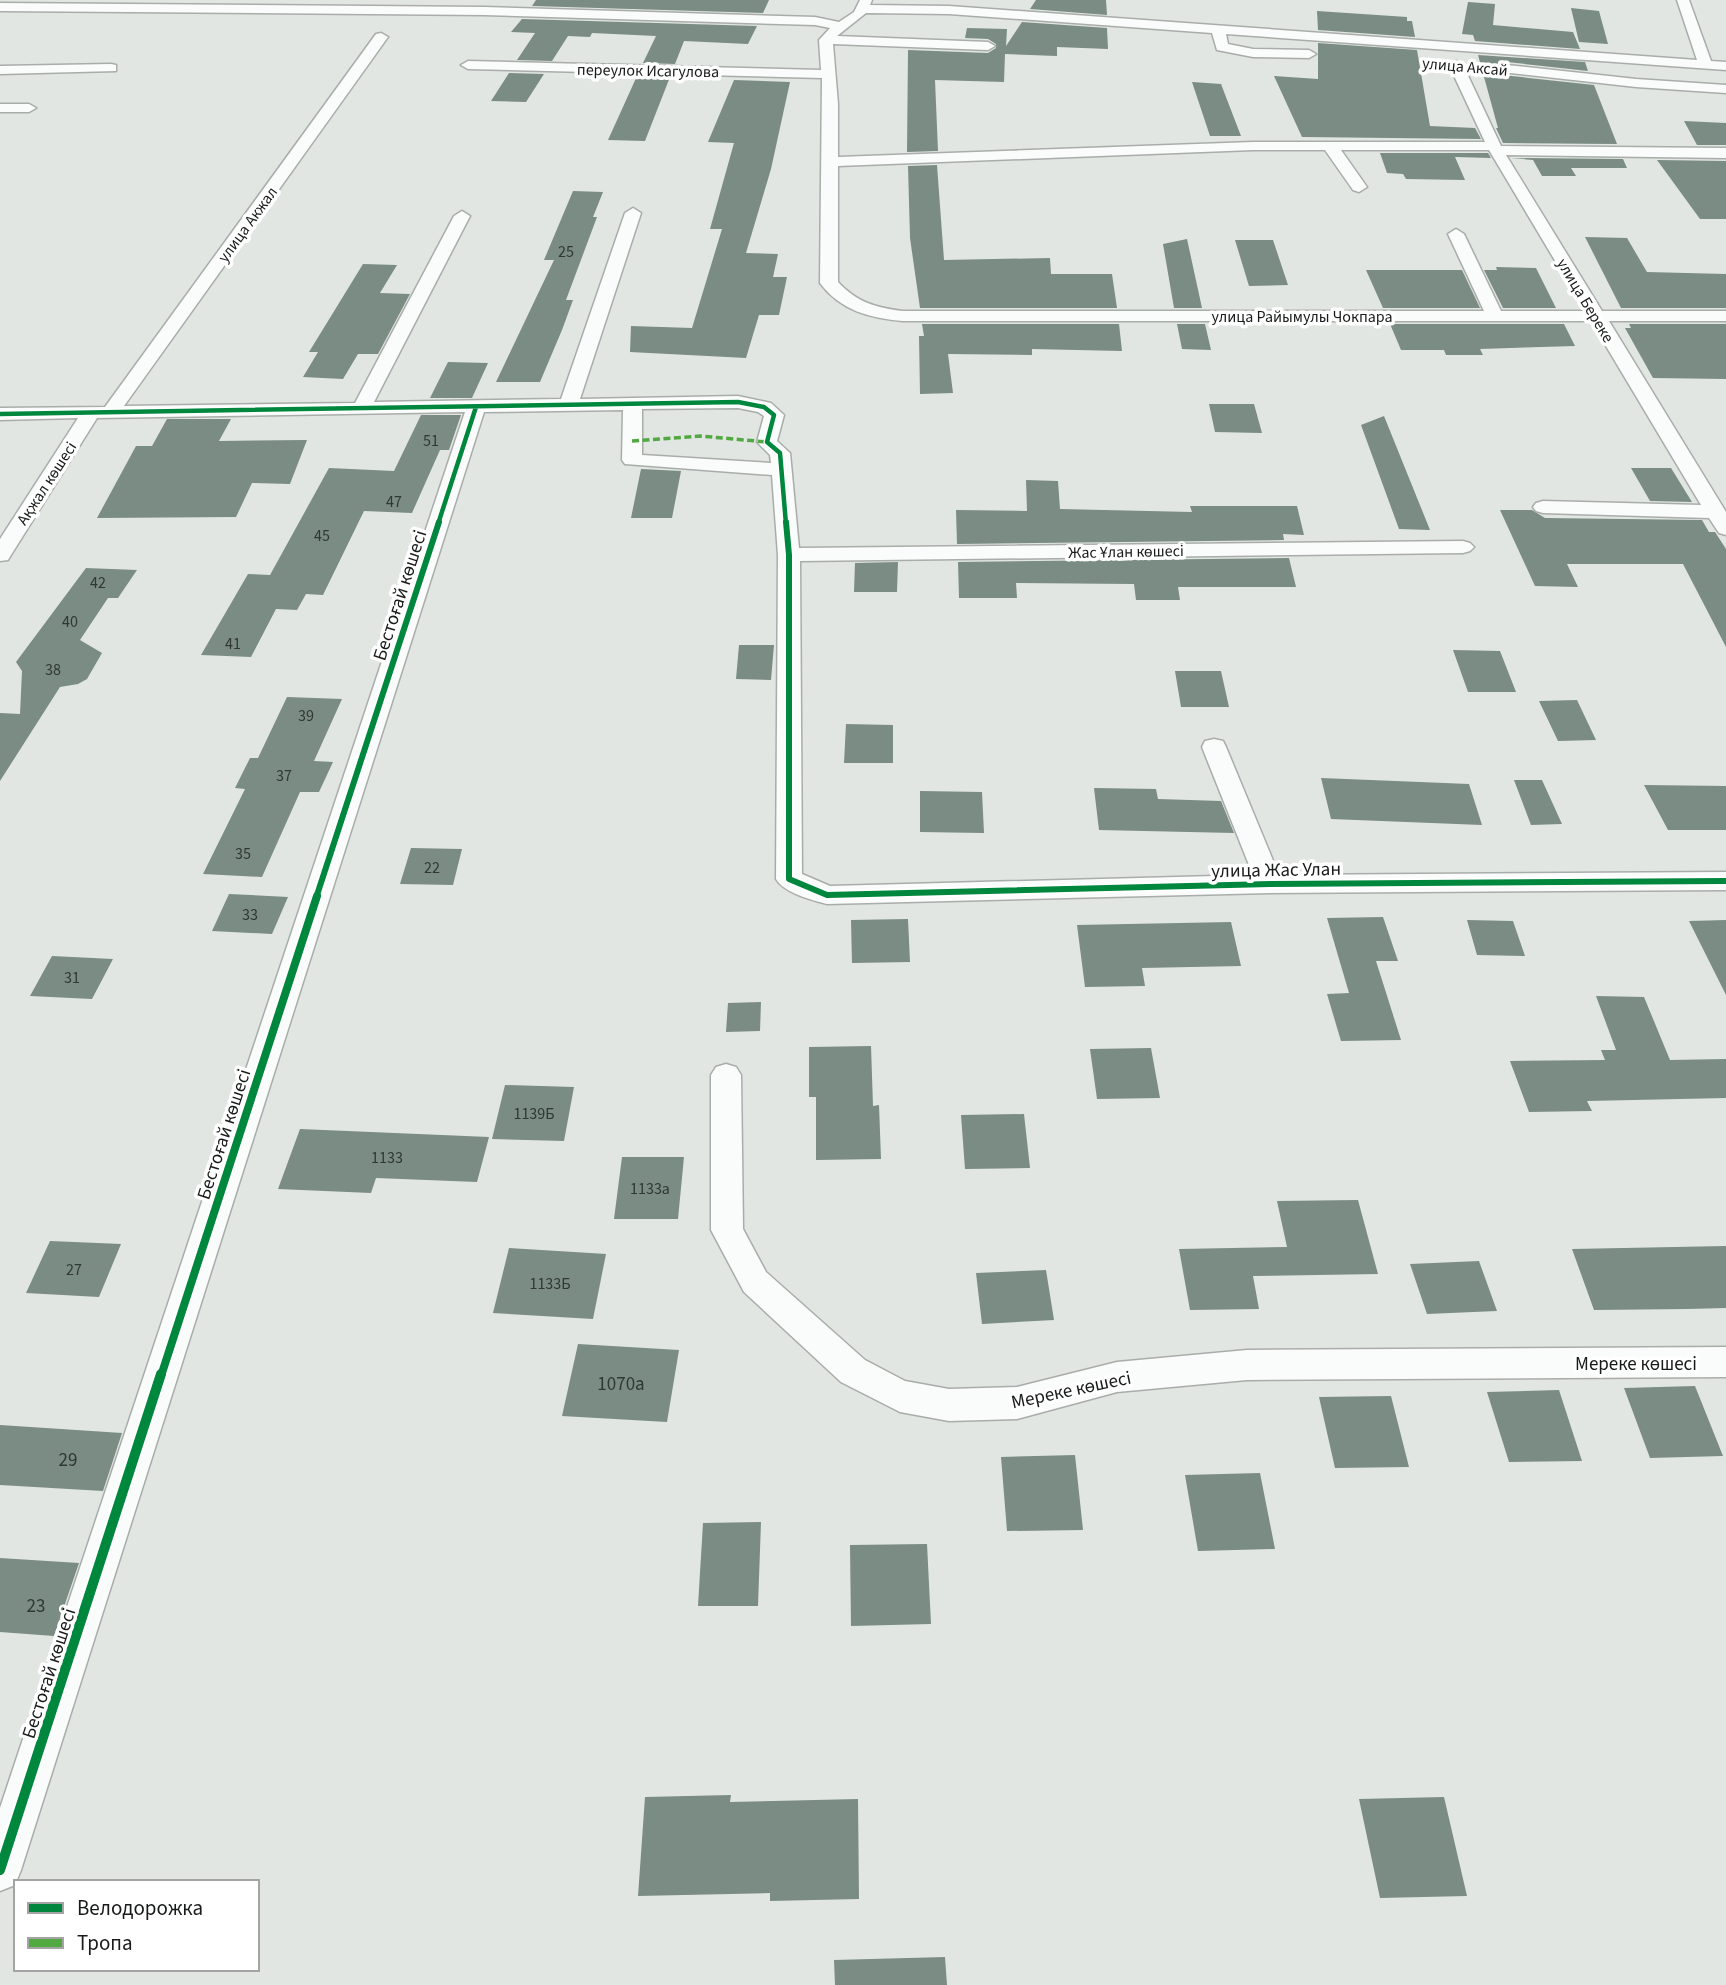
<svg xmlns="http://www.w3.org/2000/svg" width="1726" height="1985" viewBox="0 0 1726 1985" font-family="'Source Sans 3',sans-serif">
<rect width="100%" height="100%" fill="#e1e6e2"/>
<path fill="#7a8c83" d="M536 0H769L763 13 532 6Z
M1036 0H1106L1107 15 1030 9Z
M1468 2 1495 4 1493 25 1573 32 1580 49 1475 41 1473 35 1462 34Z
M1571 8 1599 11 1608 44 1579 42Z
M1317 11 1407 17V21H1412L1415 37 1318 30Z
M522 19 757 26 748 44 684 41 675 64 643 63 656 36 592 33 590 37 568 36 552 61 517 60 535 33 511 32Z
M1022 22 1107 28 1108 49 1057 47V56L1005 54 1004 82 935 80 938 151 907 152 908 50 988 53 996 48V44L988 39 965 38 967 28 1007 29 1006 46Z
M1318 43 1417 50 1430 126 1475 128 1481 139 1302 137 1274 76 1318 79Z
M1478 55 1585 62 1588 71 1507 62 1500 64 1499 72 1502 75 1594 85 1617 144 1503 143 1496 128H1498Z
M509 73 544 74 526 102 491 101Z
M637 76 670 77 645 141 608 140Z
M734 80 790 82 771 169 746 253 778 254 773 277H787L779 315H759L746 358 630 352 631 326 692 328 722 229H710L734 143 708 142Z
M1192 82 1221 84 1241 136H1210Z
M1684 121 1726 123V145H1697Z
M1380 153H1488L1491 158 1455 157 1465 180 1406 179 1403 174 1387 173Z
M1511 158 1623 159 1627 168H1571L1576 176H1542L1533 160Z
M1657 160 1726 161V219H1700Z
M937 165 944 260 1050 258 1051 274H1112L1117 308H920L910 238 908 166Z
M573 191 603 192 593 217H597L566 300H573L562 330 540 382H496L554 260H544Z
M1585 237 1627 238 1647 272 1726 274V308H1621Z
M1187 239 1202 308H1174L1163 244Z
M1235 240H1273L1288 285 1249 286Z
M363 264 397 265 380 293 410 294 378 354H358L343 379 303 377 318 352H309Z
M1496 267 1536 268 1556 308H1503L1484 270H1497Z
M1366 270H1462L1480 308H1383Z
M922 324H1119L1122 351 1032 349V355L948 354 953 393 920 394 919 336H924Z
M1177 324H1205L1211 350 1182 349Z
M1390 324H1564L1575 346 1480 349 1483 355H1446L1444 350H1401Z
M1629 324H1726V379L1653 378 1625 328H1631Z
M448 362 488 363 472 398H430Z
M1209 404H1254L1262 433 1215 432Z
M421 415H461L449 450H440L412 513 364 511 323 595 306 594 297 610 276 609 251 657 201 655 248 574 270 575 329 468 394 471Z
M1384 416 1430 530 1399 529 1361 425Z
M167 419H231L219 441 307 440 290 484 252 483 236 517 97 518 136 446H152Z
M1631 468H1671L1692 502 1650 501Z
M641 469 681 471 672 518H631Z
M1026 480 1058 481 1060 509 1192 512 1190 506H1297L1304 535 1283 534 1284 540 957 544 956 510 1027 511Z
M1500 510H1532L1545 518 1702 520 1709 532H1715L1726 549V647L1683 564H1567L1578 587 1535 586Z
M1289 558 1296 587H1178L1180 600H1136L1134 584 1016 583 1017 598H959L958 562Z
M898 562 897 592H854L855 563Z
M86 568 137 570 118 598H108L80 640 102 653 87 679 78 684 60 687 0 781V713L20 714 22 671 16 662Z
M739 645H774L771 680 736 679Z
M1453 650 1500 651 1516 692H1468Z
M1175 671H1221L1229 707H1181Z
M287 697 342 699 314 761 333 762 319 792H300L262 877 203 874 245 789 235 788 250 758H258Z
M1577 700 1596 740 1558 741 1539 701Z
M846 724 893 725V763H844Z
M1321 778 1469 784 1482 825 1331 819Z
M1514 780H1542L1562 824 1531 825Z
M1644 785 1726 786V830H1668Z
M1094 788 1156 789 1158 799 1221 801 1234 833 1099 830Z
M920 791 982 792 984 833 920 832Z
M411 848 462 849 453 885 400 884Z
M229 894 288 897 272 934 212 931Z
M1383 917 1398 961H1376L1401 1040 1341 1041 1327 994 1349 993 1327 918Z
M908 919 910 962 852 963 851 920Z
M1467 920 1513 921 1525 956 1477 955Z
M1726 920V995L1689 921Z
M1231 922 1241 966 1142 968 1145 986 1085 987 1077 925Z
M52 956 113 959 92 999 30 996Z
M1596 996 1644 997 1670 1060 1726 1059V1098L1587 1101 1592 1111 1529 1112 1510 1061 1605 1060 1601 1050H1616Z
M761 1002 760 1031 726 1032 728 1003Z
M871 1046 873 1106 879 1105 881 1159 816 1160V1097H809V1047Z
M1151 1048 1160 1098 1097 1099 1090 1049Z
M505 1085 574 1087 564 1141 492 1139Z
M1024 1114 1030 1168 965 1169 961 1115Z
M300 1129 489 1137 477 1182 376 1178 371 1193 278 1189Z
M622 1157H684L678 1219H614Z
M1358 1200 1378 1274 1253 1276 1259 1309 1190 1310 1179 1249 1287 1247 1277 1201Z
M50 1241 121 1244 99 1297 26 1293Z
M1726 1246V1308L1687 1309 1594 1310 1572 1249Z
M509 1248 606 1254 593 1319 493 1313Z
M1479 1261 1497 1311 1427 1314 1410 1264Z
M1046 1270 1054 1320 982 1324 976 1273Z
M578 1344 679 1350 667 1422 562 1416Z
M1695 1386 1723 1456 1650 1458 1624 1388Z
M1559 1390 1582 1461 1509 1462 1487 1392Z
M1391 1396 1409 1467 1335 1468 1319 1397Z
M0 1425 122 1433 103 1491 0 1485Z
M1075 1455 1083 1530 1007 1531 1001 1457Z
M1260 1473 1275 1549 1198 1551 1185 1475Z
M761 1522 758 1606H698L703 1523Z
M927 1544 931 1624 851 1626 850 1545Z
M0 1558 79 1563 54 1636 0 1632Z
M731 1795 730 1802 858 1799 859 1899 770 1901V1893L638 1896 645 1797Z
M1444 1797 1467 1896 1380 1898 1359 1799Z
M945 1957 947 1985H835L834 1960Z"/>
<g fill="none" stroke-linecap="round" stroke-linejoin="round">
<g stroke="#a9adaa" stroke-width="3">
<path id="street" d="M860 0H872L870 5 949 6 1697 60 1677 0H1689L1711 61 1726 62V70L1226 34 1228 44 1253 49 1309 50 1316 54 1309 58 1253 57 1217 50 1212 33 949 14 866 13 837 36 988 42 995 46 988 50 833 44 838 104V157L1253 142H1485L1449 65 1456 61 1463 65 1501 146 1726 148V158L1506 155 1602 311H1726V321H1609L1726 512V535L1719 533 1709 518 1543 513 1536 511 1533 507 1536 503 1543 501 1701 505 1591 321H903C870 318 841 311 820 283L822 78 468 69 461 65 468 61 821 70 819 40 830 28 815 25 485 15 0 11V3L485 7 815 17 839 22 854 12ZM1253 150H1325L1353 190 1359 192 1367 187 1341 150H1489L1585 311H1501L1464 234 1456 229 1448 234 1484 311H903C877 308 856 302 838 282V166Z
M381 33 388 37 124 406 355 403 454 216 462 211 470 216 374 402 561 399 625 213 633 208 641 213 580 399 738 396 771 403 784 415 777 441 790 453 799 548 1463 541 1470 543 1474 547 1470 551 1463 553 800 561 802 874 830 886 1253 875 1202 747 1205 741 1214 739 1223 741 1226 747 1279 875 1726 872V890L1270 893 827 904C812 900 784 893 776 879L778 555 772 475 625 464 622 460 623 410 484 412 21 1870 15 1885 0 1891V1808L465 412 97 418 11 555 8 560 0 561V539L78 418 0 420V408L105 407 376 34ZM738 408 758 412 764 416 757 442 770 455 771 463 642 455V409Z
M111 64 116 65V71L0 74V66Z
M1507 65 1636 79 1726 85V93L1636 87 1502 72V66Z
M0 104H29L36 108 29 112H0Z
M726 1064 736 1067 741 1075 743 1229 766 1272 865 1360 905 1381 949 1389 1017 1387 1117 1362 1247 1350 1726 1347V1377L1247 1380 1117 1392 1017 1419 949 1421 900 1412 841 1382 744 1292 711 1230V1075L716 1067Z"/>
</g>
<use href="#street" fill="#fafbfb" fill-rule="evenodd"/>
<path stroke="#52a942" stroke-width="3.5" stroke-dasharray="7 3.5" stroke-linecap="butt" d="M632 441 700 436 767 442"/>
<g stroke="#fff" stroke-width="7">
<path id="cycleway-far3" d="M0 414 738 402 764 407 774 415 767 442 780 453 786 524
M438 524 476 407"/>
</g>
<g stroke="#fff" stroke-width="10">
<path id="cycleway-far2" d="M786 522 789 555V879L827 895 1270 884 1726 881
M316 898 439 522"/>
</g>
<g stroke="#fff" stroke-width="12">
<path id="cycleway-far1" d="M161 1376 317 896"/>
</g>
<g stroke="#fff" stroke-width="14">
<path id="cycleway" d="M0 1870 161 1374"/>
</g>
<use href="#cycleway-far3" stroke="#00873e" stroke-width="4.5"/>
<use href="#cycleway-far2" stroke="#00873e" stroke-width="6"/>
<use href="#cycleway-far1" stroke="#00873e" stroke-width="8"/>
<use href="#cycleway" stroke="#00873e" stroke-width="10"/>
</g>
<g text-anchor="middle" stroke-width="7" stroke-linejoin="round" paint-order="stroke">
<g font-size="16" fill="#181b19" stroke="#fff">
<text transform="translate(1465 66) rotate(5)" y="6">улица Аксай</text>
<text transform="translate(648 70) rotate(1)" y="6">переулок Исагулова</text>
<text transform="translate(247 224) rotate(-54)" y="6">улица Акжал</text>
<text transform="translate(1586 300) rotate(59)" y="6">улица Береке</text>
<text x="1302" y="322">улица Райымулы Чокпара</text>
<text transform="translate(46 483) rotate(-57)" y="6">Ақжал көшесі</text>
<text transform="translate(1126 551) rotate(-1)" y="6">Жас Ұлан көшесі</text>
</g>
<g font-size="16" fill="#303734">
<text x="566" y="257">25</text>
<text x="431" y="446">51</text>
<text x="394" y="507">47</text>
<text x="322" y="541">45</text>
<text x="98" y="588">42</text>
<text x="70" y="627">40</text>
<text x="233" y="649">41</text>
<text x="53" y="675">38</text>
<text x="306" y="721">39</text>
<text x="284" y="781">37</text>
<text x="243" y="859">35</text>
<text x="432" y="873">22</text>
<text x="250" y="920">33</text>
<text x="72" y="983">31</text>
<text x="534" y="1119">1139Б</text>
<text x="387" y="1163">1133</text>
<text x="650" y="1194">1133а</text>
<text x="74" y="1275">27</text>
<text x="550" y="1289">1133Б</text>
</g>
<g font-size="19" fill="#181b19" stroke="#fff">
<text transform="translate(399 595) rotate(-72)" y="7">Бестоғай көшесі</text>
<text transform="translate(1276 869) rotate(-1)" y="7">улица Жас Улан</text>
<text transform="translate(223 1134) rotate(-72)" y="7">Бестоғай көшесі</text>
<text x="1636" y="1370">Мереке көшесі</text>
<text transform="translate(1071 1389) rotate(-12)" y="7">Мереке көшесі</text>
<text transform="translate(48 1673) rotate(-72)" y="7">Бестоғай көшесі</text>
</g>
<g font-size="19" fill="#303734">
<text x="621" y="1390">1070а</text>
<text x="68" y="1466">29</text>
<text x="36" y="1612">23</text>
</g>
</g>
<rect x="14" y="1880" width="245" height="91" fill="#ffffff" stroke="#a3a4a3" stroke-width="2"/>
<rect x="28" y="1903" width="35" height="10" fill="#00873e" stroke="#a3a4a3" stroke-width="2"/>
<text x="77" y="1915" font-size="21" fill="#181b19">Велодорожка</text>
<rect x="28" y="1938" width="35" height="10" fill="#52a942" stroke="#a3a4a3" stroke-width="2"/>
<text x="77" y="1950" font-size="21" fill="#181b19">Тропа</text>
</svg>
